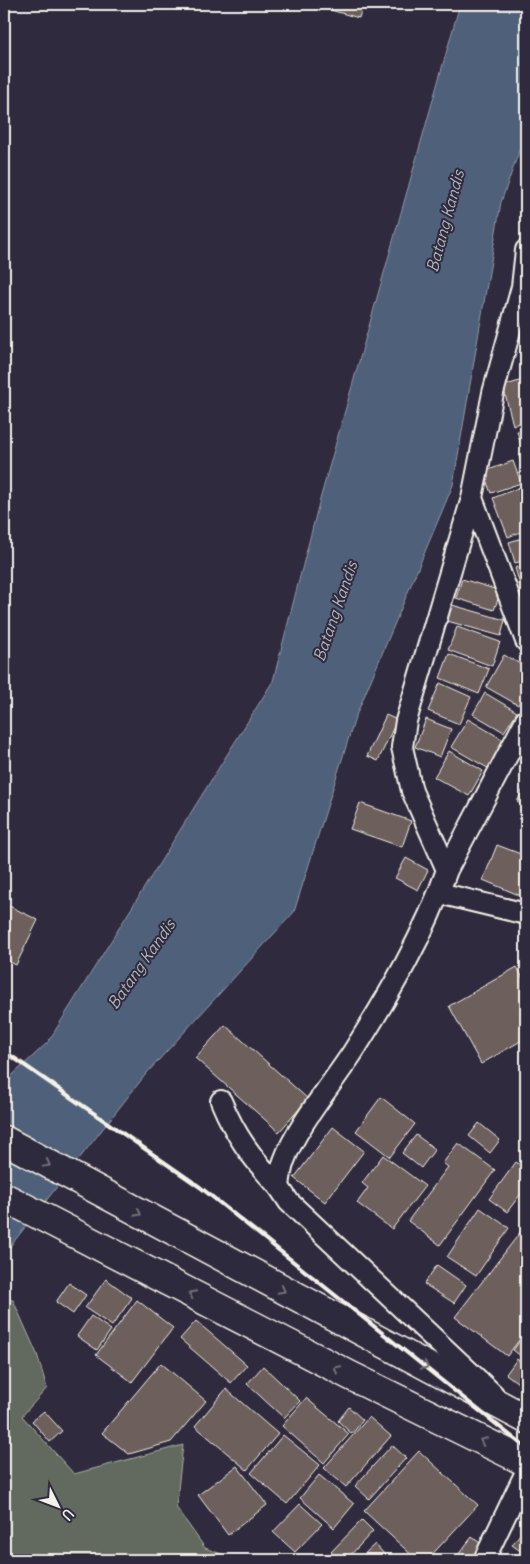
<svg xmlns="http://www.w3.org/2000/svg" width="530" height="1564" viewBox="0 0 530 1564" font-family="Delius,sans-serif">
<rect width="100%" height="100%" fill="#2f2a3d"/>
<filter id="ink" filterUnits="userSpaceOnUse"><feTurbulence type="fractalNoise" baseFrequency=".02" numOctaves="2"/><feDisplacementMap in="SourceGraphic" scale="10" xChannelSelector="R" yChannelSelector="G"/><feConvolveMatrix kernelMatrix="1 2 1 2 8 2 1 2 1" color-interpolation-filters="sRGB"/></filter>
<g filter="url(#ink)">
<path fill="#626a5e" stroke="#abaea3" d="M4 1299 13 1300 37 1354 47 1388 22 1416 74 1474 183 1445 176 1507 205 1548 238 1560H4Z"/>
<path fill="#4f607a" stroke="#919aa6" d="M460 4H526V132L501 202 453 485 355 718 294 912 146 1074 4 1254V1083L48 1042 273 681 319 503Z"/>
<path fill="#6d605b" stroke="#f4f1e8" d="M316 4H363L359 18 316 6Z
M526 379V421L513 425 503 386Z
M526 428V448L522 449 517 431Z
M526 454V478L519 456Z
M513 461 521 483 491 493 483 472Z
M523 486 526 496V530L508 537 493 498Z
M526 537V560L515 563 509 542Z
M526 564V590L522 591 515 568Z
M462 579 501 591 494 610 456 598Z
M452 605 505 620 501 636 447 621Z
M457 627 500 642 492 666 448 650Z
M449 654 489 669 479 694 440 678Z
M504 655 526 667 519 678 526 682V690L518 705 486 687Z
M440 683 471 697 459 724 428 711Z
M485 693 517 712 504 732 473 714Z
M386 715 397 720 378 761 367 756Z
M426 719 451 729 440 757 415 747Z
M468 719 507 742 491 770 451 747Z
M449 751 483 771 469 796 434 777Z
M526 783V807L517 802Z
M360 803 411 821 402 847 350 829Z
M497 845 526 856V898L483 880Z
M406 858 428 870 418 890 395 878Z
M5 904 38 920 16 965 4 959Z
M517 967 526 984V1038L481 1064 449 1006Z
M225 1025 308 1099 279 1132 195 1058Z
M381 1097 415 1124 390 1157 356 1131Z
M479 1123 500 1140 490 1153 469 1136Z
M333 1127 364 1151 325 1202 294 1178Z
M416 1135 435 1149 421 1168 402 1153Z
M458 1143 495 1170 440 1245 408 1221 448 1167 443 1163Z
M383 1155 425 1186 392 1229 357 1203 368 1188 362 1183Z
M516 1162 526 1169V1187L507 1212 489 1199Z
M480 1208 509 1228 476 1276 447 1257Z
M522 1230 526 1233V1331L507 1356 455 1317Z
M437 1265 466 1285 454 1303 424 1284Z
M106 1279 132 1298 112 1326 85 1308Z
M69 1283 86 1295 73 1314 56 1302Z
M137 1300 173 1328 132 1382 96 1355Z
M91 1316 111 1330 97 1350 77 1336Z
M196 1321 247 1365 231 1383 180 1339Z
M526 1333V1360L513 1350Z
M517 1359 526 1366V1389L506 1374Z
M161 1363 206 1401 171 1442 129 1454 102 1433Z
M263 1366 300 1401 284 1418 247 1384Z
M226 1389 278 1434 247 1470 195 1426Z
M306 1398 349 1434 324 1463 282 1426Z
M349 1407 363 1420 352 1434 338 1421Z
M44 1411 62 1431 50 1442 32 1421Z
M369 1417 391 1436 346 1487 324 1468Z
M283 1435 320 1465 287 1504 251 1473Z
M392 1445 406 1458 369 1499 355 1486Z
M419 1451 478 1505 427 1560H417L364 1511Z
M237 1466 267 1505 228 1535 198 1495Z
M319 1475 354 1504 334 1528 300 1498Z
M300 1504 322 1524 295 1552 273 1532Z
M362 1520 373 1531 346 1560H340L331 1552Z
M526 1526V1555L512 1545Z
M472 1537 488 1549 479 1560H454Z
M375 1544 386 1556 382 1560H358Z"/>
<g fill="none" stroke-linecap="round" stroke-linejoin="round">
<g stroke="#f4f1e8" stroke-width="24">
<path id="minor" d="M526 250 522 287 493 393 472 498 526 641
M447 870 412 791 402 747 406 721 472 498
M439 893 526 914
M221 1101C236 1137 252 1158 279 1187
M493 1394 289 1202 279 1187C280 1178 281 1169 284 1161 296 1127 333 1083 353 1052 389 995 425 934 447 870L526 720
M484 1560 526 1472"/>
</g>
<g stroke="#f4f1e8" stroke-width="31">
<path id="trunk" d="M4 1140 526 1419
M4 1197 351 1376 526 1462"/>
</g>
<use href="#minor" stroke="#2f2a3d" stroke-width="20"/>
<use href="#trunk" stroke="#2f2a3d" stroke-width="28"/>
<path stroke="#f4f1e8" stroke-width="4" d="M4 1051 200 1187 526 1448"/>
</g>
<defs><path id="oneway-chevron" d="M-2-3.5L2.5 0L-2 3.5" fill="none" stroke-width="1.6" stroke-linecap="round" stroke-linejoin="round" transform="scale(1.25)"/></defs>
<g stroke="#747079">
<use href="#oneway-chevron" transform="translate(47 1164) rotate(29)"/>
<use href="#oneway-chevron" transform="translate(138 1213) rotate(28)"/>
<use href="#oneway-chevron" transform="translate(282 1290) rotate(28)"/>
<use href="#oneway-chevron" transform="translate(192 1294) rotate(-153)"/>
<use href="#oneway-chevron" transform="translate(425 1366) rotate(28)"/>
<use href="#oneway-chevron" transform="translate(337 1369) rotate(-153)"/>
<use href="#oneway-chevron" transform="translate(483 1441) rotate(-154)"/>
</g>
</g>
<g text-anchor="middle" stroke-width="4" stroke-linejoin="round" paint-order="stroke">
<g font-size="16" font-style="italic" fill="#b2b7bc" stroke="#2f2a3d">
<text transform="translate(445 221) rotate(-75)" y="6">Batang Kandis</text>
<text transform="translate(335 611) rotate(-71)" y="6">Batang Kandis</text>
<text transform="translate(141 964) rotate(-55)" y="6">Batang Kandis</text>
</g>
</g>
<rect width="530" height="1564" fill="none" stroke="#2f2a3d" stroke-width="20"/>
<rect x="10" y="10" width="510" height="1544" fill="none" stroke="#f4f1e8" stroke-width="2" filter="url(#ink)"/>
<g transform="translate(58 1506) rotate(132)" stroke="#2f2a3d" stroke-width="4" paint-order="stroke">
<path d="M0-4L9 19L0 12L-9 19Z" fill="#f4f1e8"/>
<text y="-8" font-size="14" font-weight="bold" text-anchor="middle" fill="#f4f1e8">U</text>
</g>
</svg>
